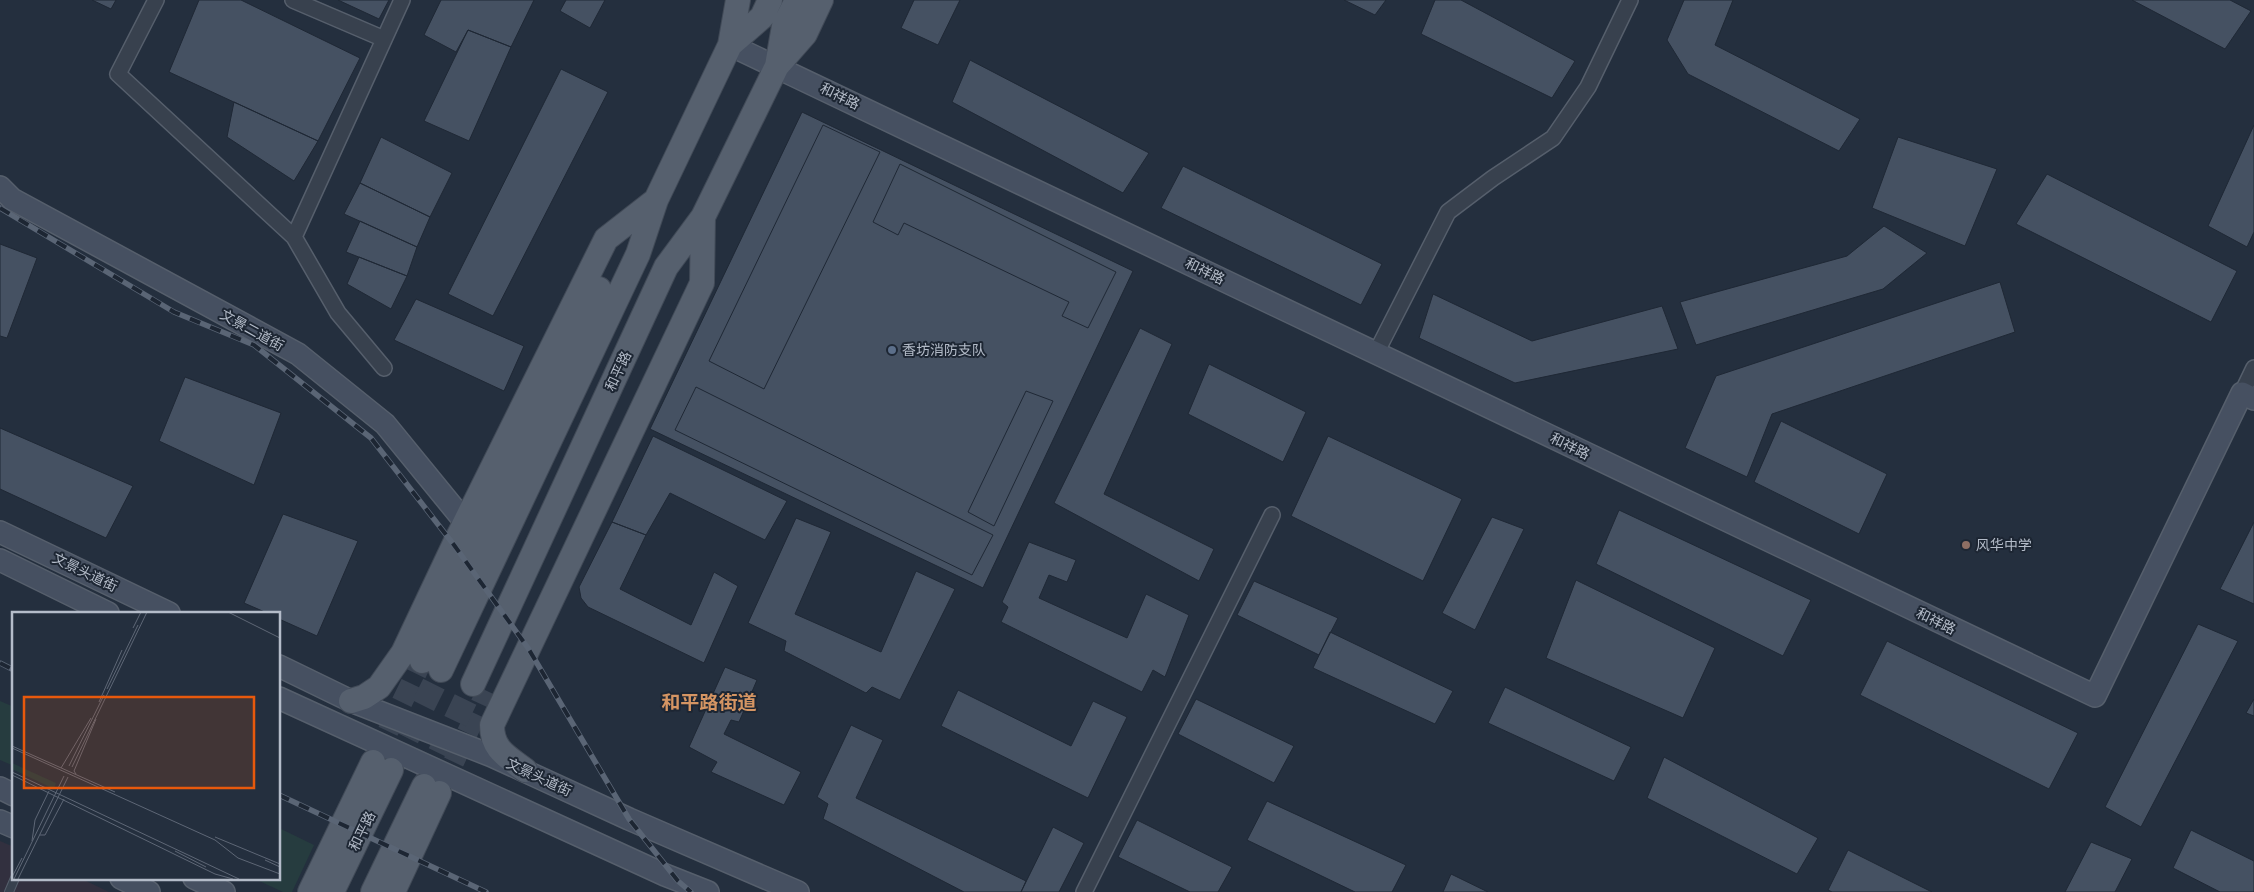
<svg xmlns="http://www.w3.org/2000/svg" width="2254" height="892" viewBox="0 0 2254 892" font-family="'Golos Text','Noto Sans SC',sans-serif">
<rect width="100%" height="100%" fill="#242f3e"/>
<path fill="#32303f" d="M0 841 14 847V878H80L109 892H0Z"/>
<path fill="#263c3f" d="M0 701 14 707V766L0 760Z
M279 828 314 845 292 892H283L253 878H279Z"/>
<path fill="#455162" stroke="#1f2835" d="M92 0H116L111 9Z
M199 0H241L360 58 318 141 169 72Z
M338 0H389L379 19Z
M441 0H534L511 47 468 30 456 52 424 35Z
M566 0H605L590 28 560 11Z
M914 0H960L938 45 901 28Z
M1344 0H1386L1375 15Z
M1435 0H1461L1575 61 1552 98 1421 34Z
M1684 0H1733L1715 45 1860 119 1839 151 1688 74 1667 40Z
M2132 0H2230L2251 11 2225 49Z
M468 30 511 47 469 141 424 121Z
M970 60 1149 153 1123 193 952 102Z
M561 69 608 92 493 316 448 294Z
M234 102 318 141 294 181 227 137Z
M802 112 1133 271 983 588 650 429Z
M823 125 880 152 764 389 709 361Z
M2254 125V232L2247 247 2208 226Z
M381 137 452 173 430 217 360 183Z
M1898 137 1997 169 1965 246 1872 208Z
M900 164 1116 272 1088 328 1062 316 1069 302 904 223 898 235 873 222Z
M1183 166 1382 264 1361 305 1161 208Z
M2047 174 2237 271 2211 322 2016 224Z
M360 183 430 217 417 247 344 214Z
M360 221 417 247 407 276 346 252Z
M1884 226 1927 253 1883 289 1696 345 1680 302 1847 256Z
M0 244 37 258 7 338 0 336Z
M359 257 407 276 391 309 347 284Z
M2000 282 2015 332 1772 414 1747 477 1685 448 1716 376Z
M1433 294 1532 341 1662 306 1678 349 1515 383 1419 338Z
M416 299 524 346 504 391 394 340Z
M1140 328 1172 344 1104 494 1214 549 1199 581 1054 503Z
M1209 364 1306 412 1283 462 1188 414Z
M185 377 281 413 254 485 159 441Z
M696 387 993 535 972 575 675 430Z
M1026 391 1053 401 994 526 968 512Z
M1781 421 1887 474 1859 534 1754 482Z
M0 428 133 486 106 538 0 489Z
M653 436 787 501 765 540 670 493 646 535 612 522Z
M1328 436 1462 499 1423 581 1291 516Z
M1619 510 1811 600 1783 656 1596 564Z
M283 514 358 541 317 636 279 619V613H267L244 603Z
M1492 517 1524 529 1475 630 1442 613Z
M796 518 831 532 795 614 881 652 916 571 955 589 900 700 872 687 866 693 784 651 786 641 748 623Z
M612 522 646 535 620 589 691 625 714 572 738 586 704 663 588 607 581 598 579 587Z
M2254 522V604L2220 589Z
M1029 542 1076 560 1067 582 1049 575 1039 598 1127 638 1146 594 1189 615 1165 677 1153 670 1142 692 1001 622 1008 607 1002 602Z
M1576 580 1715 648 1683 718 1546 658Z
M1254 581 1338 618 1319 655 1237 615Z
M2198 624 2238 641 2141 827 2105 807Z
M1330 632 1453 691 1435 724 1313 668Z
M1887 641 2078 733 2049 789 1860 695Z
M725 667 757 680 739 722 731 720 724 734 801 772 784 805 711 772 717 762 689 747Z
M1505 687 1631 747 1614 781 1488 723Z
M958 690 1071 746 1093 701 1127 717 1088 798 941 726Z
M1196 699 1294 746 1274 783 1178 734Z
M2254 699V716L2246 713Z
M851 725 883 740 856 798 1026 881 1021 892H964L823 819 828 804 817 797Z
M1664 757 1818 838 1797 874 1647 798Z
M1267 801 1406 865 1392 892H1355L1247 840Z
M1137 820 1232 867 1218 892H1190L1118 857Z
M1053 827 1084 843 1059 892H1021Z
M2191 830 2254 861V892H2220L2173 868Z
M2091 842 2132 859 2115 892H2065Z
M1848 850 1932 892H1832L1828 890Z
M1451 874 1488 892H1443Z"/>
<g fill="none" stroke-linecap="round" stroke-linejoin="round">
<path stroke="#3a4453" stroke-width="21" stroke-dasharray="21 11" stroke-linecap="butt" d="M374 760 422 661
M440 791 487 691"/>
<path stroke="#3a4453" stroke-width="24" stroke-dasharray="24 12" stroke-linecap="butt" d="M391 770 441 670
M424 786 473 684"/>
<g stroke="#565f6c" stroke-width="10">
<path id="lane" d="M9 892 15 878"/>
</g>
<g stroke="#565f6c" stroke-width="18">
<path id="street" d="M156 0 118 74 294 237 338 313 384 368
M293 0 384 39
M294 237 402 0
M1376 353 1448 212 1493 178 1553 138 1588 87 1630 0
M2242 393 2254 368
M1084 892 1272 515"/>
</g>
<g stroke="#565f6c" stroke-width="24">
<path id="secondary" d="M730 45 2095 696 2242 393 2254 399
M0 187 12 199 298 354 385 424 465 522
M0 532 169 613
M0 560 108 613
M279 666 351 701 492 756 629 819 798 892
M279 698 665 875 708 892
M0 788 14 795
M0 821 14 827
M121 878 149 892
M194 878 224 892"/>
</g>
<g stroke="#414a57" stroke-width="26">
<path id="primary" d="M730 45 738 0
M777 66 805 34 821 0
M422 661 599 289
M441 670 638 254 656 200 730 45 762 17 770 0
M473 684 666 267 703 217 777 66 784 26 797 0
M351 701 364 697 379 687 403 653 454 545 606 239 656 200
M525 770C507 756 492 750 492 725L702 283 703 217
M310 892 373 762
M332 892 391 770
M373 892 424 786
M393 892 439 793"/>
</g>
<use href="#lane" stroke="#38414e" stroke-width="8"/>
<use href="#street" stroke="#38414e" stroke-width="15"/>
<use href="#secondary" stroke="#465061" stroke-width="21"/>
<use href="#primary" stroke="#56606e" stroke-width="24"/>
<g stroke="#5a6575" stroke-width="5.5">
<path id="rail" d="M0 208 174 312 254 345 371 438 454 545 528 648 629 819 678 881 691 892
M0 663 14 670
M279 795 486 892"/>
</g>
<use href="#rail" stroke="#1d2633" stroke-width="4" stroke-dasharray="11" stroke-linecap="butt"/>
</g>
<circle fill="#5c6f8a" stroke="#1d2633" stroke-width="2" cx="892" cy="350" r="5"/>
<circle fill="#8d6e63" stroke="#1d2633" stroke-width="2" cx="1966" cy="545" r="5"/>
<g text-anchor="middle" stroke-width="4" stroke-linejoin="round" paint-order="stroke">
<g font-size="14" fill="#b4bcc9" stroke="#1d2633">
<text transform="translate(840 96) rotate(26)" y="5">和祥路</text>
<text transform="translate(1205 271) rotate(26)" y="5">和祥路</text>
<text transform="translate(252 330) rotate(29)" y="5">文景二道街</text>
<text transform="translate(618 371) rotate(-65)" y="5">和平路</text>
<text transform="translate(1570 446) rotate(26)" y="5">和祥路</text>
<text transform="translate(85 572) rotate(26)" y="5">文景头道街</text>
<text transform="translate(1936 621) rotate(26)" y="5">和祥路</text>
<text transform="translate(539 777) rotate(25)" y="5">文景头道街</text>
<text transform="translate(362 831) rotate(-64)" y="5">和平路</text>
</g>
<g font-size="14" fill="#b4bcc9" stroke="#1d2633" text-anchor="start">
<text x="902" y="355">香坊消防支队</text>
<text x="1976" y="550">风华中学</text>
</g>
<g font-size="19" font-weight="bold" fill="#d59563" stroke="#1d2633">
<text x="709" y="709">和平路街道</text>
</g>
</g>
<g transform="translate(12 612)">
<rect width="268" height="268" fill="#242f3e"/>
<path d="M0 151 44 171 42 177 0 157Z" fill="#263c3f"/>
<path fill="none" stroke="#5e6776" stroke-width="1" d="M216 0 268 26M121 16 129 0M95 77 126 13M87 90 110 38M0 134 103 180M0 136 203 228 226 246 268 262M57 154 92 83M60 155 135 0M49 156 79 106M0 160 227 267M64 162 62 159 84 107M0 163 203 262 221 267M28 223H33L52 187M203 225 268 252M20 229 23 208 37 179M163 239 194 255M253 248 268 255M0 265 10 246M2 267 52 164M6 267 56 165"/>
<path fill="#e8590c" fill-opacity="0.15" stroke="#e8590c" stroke-width="2.5" d="M12 85H242V176H12Z"/>
<rect width="268" height="268" fill="none" stroke="#b4bcc9" stroke-width="2.5"/>
</g>
</svg>
